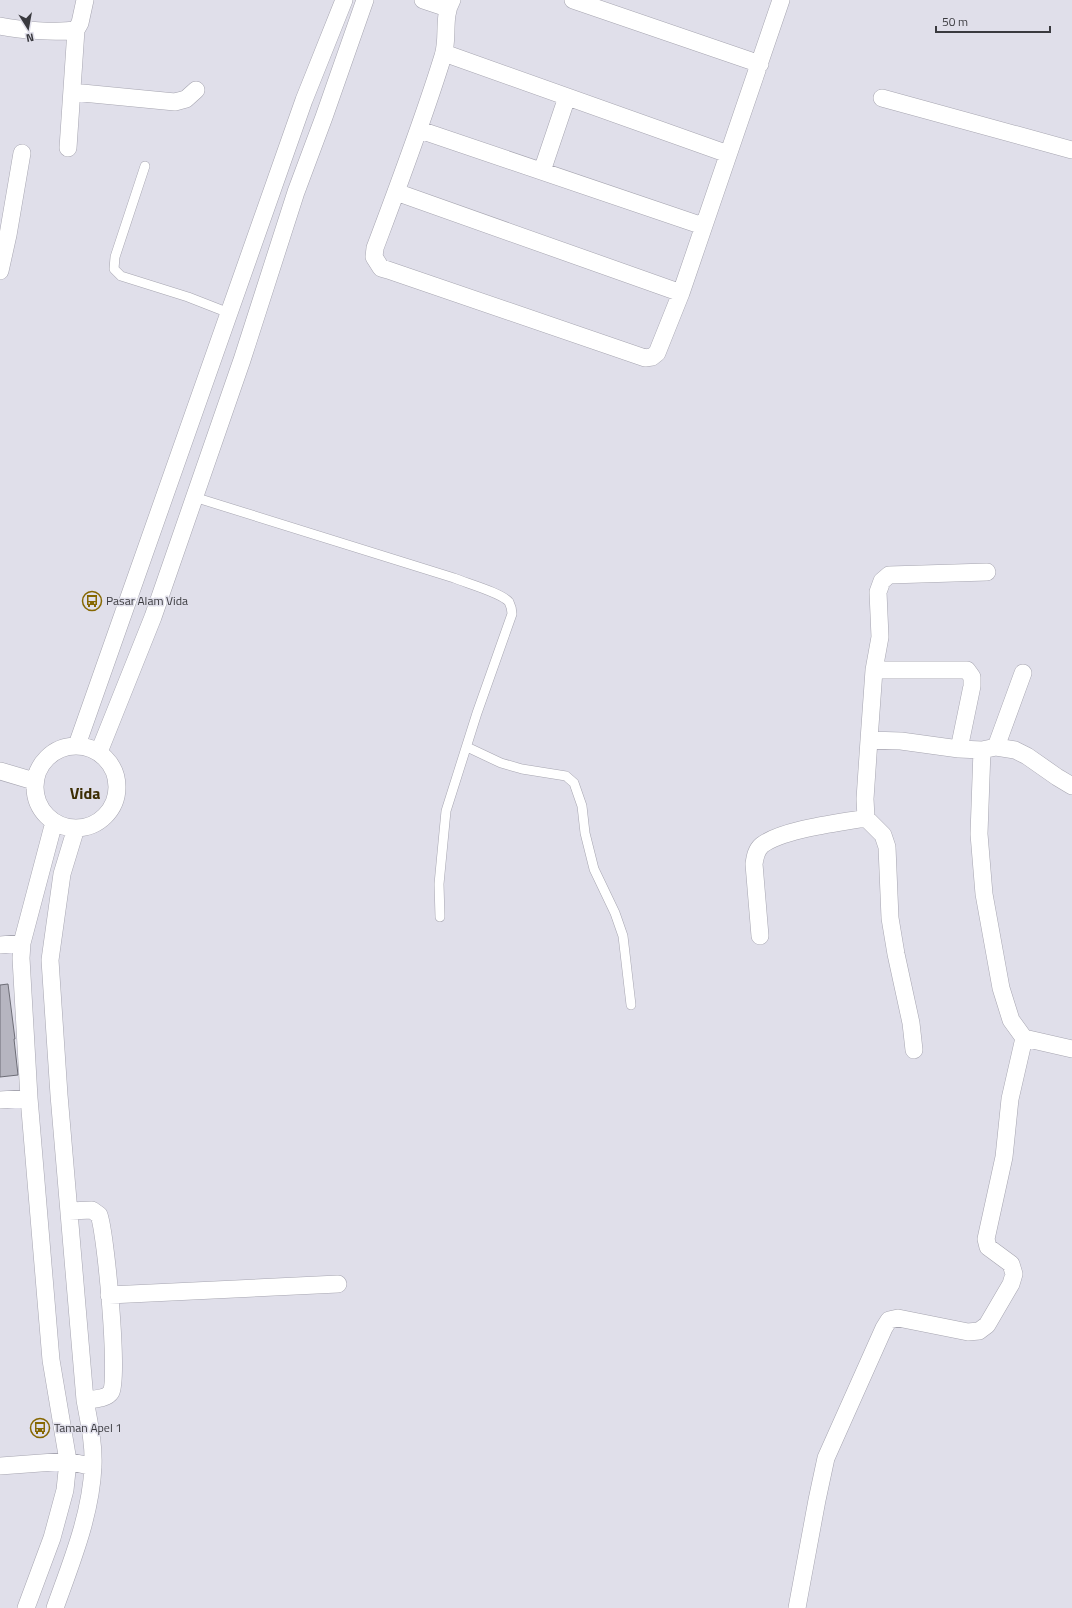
<svg xmlns="http://www.w3.org/2000/svg" width="1072" height="1608" viewBox="0 0 1072 1608" font-family="'Titillium Web',sans-serif">
<rect width="100%" height="100%" fill="#e0dfea"/>
<path fill="#b6b5c0" stroke="#6d6d76" d="M8 984 15 1039H14L18 1075 0 1077V985Z"/>
<g fill="none" stroke-linecap="round" stroke-linejoin="round">
<g stroke="#a6a5b0" stroke-width="10">
<path id="lane" d="M145 166 115 257 114 269 121 276 188 297 229 313
M194 497 454 578C466 583 502 593 509 602 511 606 512 610 512 614L477 713 446 811 439 884 440 917
M467 747 501 763 522 769 566 776 574 783 582 806 585 833 594 869 615 913 623 936 631 1005"/>
</g>
<g stroke="#a6a5b0" stroke-width="18">
<path id="street" d="M423 0 447 8
M452 0C442 17 449 38 443 56 423 121 399 184 375 248L374 257 381 268 388 270 645 358 652 357 657 353 681 293 781 0
M573 0 760 64
M0 26C21 30 55 33 76 30L80 23 85 0
M444 53 728 154
M72 92 175 102 186 99 196 90
M882 98 1072 150
M420 130 703 226
M68 148 76 30
M542 171 567 97
M396 192 681 293
M0 271 8 235 22 153
M987 572 889 575 882 581 878 592 880 637 874 670 869 740 901 741 959 749 982 750 996 747 1015 750 1027 756 1057 777 1072 786
M874 670H967L972 677V686L959 749
M869 740 865 799 866 818 883 835 887 847 890 918 896 954 911 1023 914 1050
M77 745 304 100 344 0
M35 787a41 41 0 1 1 82 0a41 41 0 1 1-82 0Z
M996 747 1023 673
M982 750 979 834 984 894 1001 988 1011 1020 1024 1038 1072 1049
M99 752 153 617 242 360 296 192 324 117 365 0
M0 771 34 781
M760 936 754 864C755 857 756 850 762 845 784 829 839 823 866 818
M0 945 22 943
M0 1100 29 1098
M69 1211 92 1210 99 1215C106 1234 119 1378 111 1392 107 1399 93 1399 85 1400
M109 1295 338 1284
M0 1466 68 1461 93 1467
M26 1608 52 1538 65 1490 68 1461 51 1360 29 1098 21 958 22 943 54 822
M55 1608C71 1563 91 1515 93 1466 94 1444 89 1422 85 1400L59 1095 50 960 62 874 76 828
M797 1608 817 1500 826 1458 884 1328 889 1320 898 1318 968 1332 979 1331 987 1325 1011 1284 1014 1274 1011 1264 988 1247 986 1239 1004 1157 1010 1099 1024 1038"/>
</g>
<use href="#lane" stroke="#fff" stroke-width="9"/>
<use href="#street" stroke="#fff" stroke-width="17"/>
</g>
<defs>
<g id="bus-ring" transform="scale(1)"><circle r="9.5" fill="#e0dfea" stroke="#866701" stroke-width="1.5"/><path d="M-5-6H5V4H4V6H2V4H-2V6H-4V4H-5ZM-3.5-4V0h7V-4ZM-3.5 1.2v1.5H-2V1.2ZM2 1.2v1.5H3.5V1.2Z" fill="#866701"/></g>
</defs>
<g fill-rule="evenodd">
<use href="#bus-ring" x="92" y="601"/>
<use href="#bus-ring" x="40" y="1428"/>
</g>
<g text-anchor="middle" stroke-width="3" stroke-linejoin="round" paint-order="stroke">
<g font-size="12" fill="#3a3a3f" stroke="#e0dfea" text-anchor="start">
<text x="106" y="605">Pasar Alam Vida</text>
<text x="54" y="1432">Taman Apel 1</text>
</g>
<g font-size="16" font-weight="bold" fill="#3b2c02" stroke="#e0dfea">
<text x="85" y="799">Vida</text>
</g>
</g>
<g transform="translate(28 28) rotate(169)" stroke="#e0dfea" stroke-width="3" paint-order="stroke">
<path d="M0-3L7 15L0 10L-7 15Z" fill="#3a3a3f"/>
<text y="-6" font-size="11" font-weight="bold" text-anchor="middle" fill="#3a3a3f">N</text>
</g>
<path d="M936 26v6h114v-6" fill="none" stroke="#3a3a3f" stroke-width="2"/>
<text x="942" y="26" font-size="12" fill="#3a3a3f" stroke="#e0dfea" stroke-width="3" paint-order="stroke">50 m</text>
</svg>
